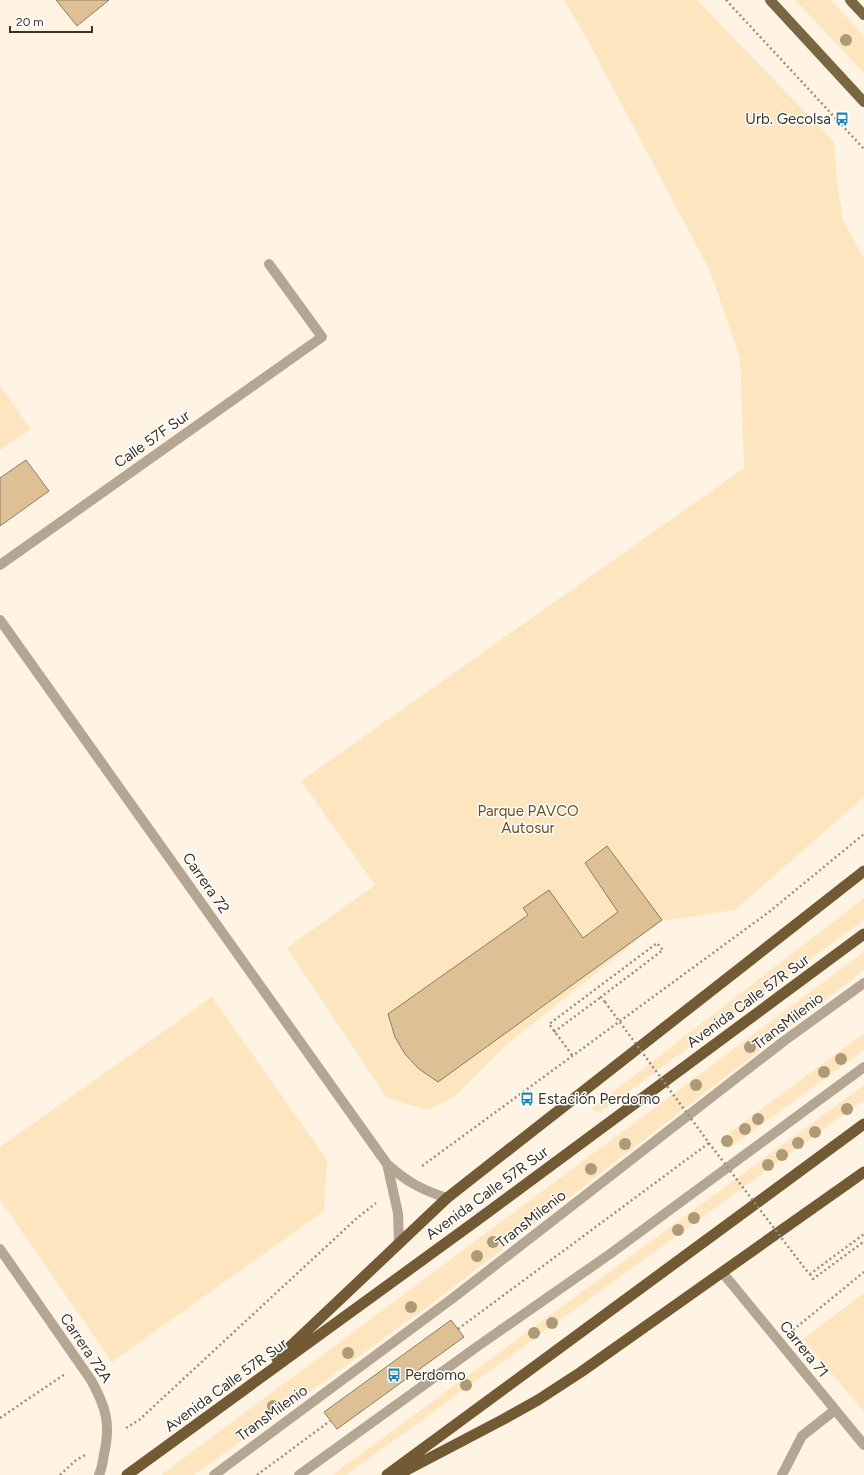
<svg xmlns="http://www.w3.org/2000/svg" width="864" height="1475" viewBox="0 0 864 1475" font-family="Figtree,sans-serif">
<rect width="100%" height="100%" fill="#fff4e3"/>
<path fill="#fce5bf" d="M564 0H697L834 142 837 182 843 220 864 259V797L735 910 661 921 506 1045 454 1097 428 1110 387 1098 287 948 375 885 301 781 744 468 740 358 710 271 588 41Z
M795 0H831L864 36V73Z
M0 386 31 429 0 450Z
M864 898V920L599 1113 591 1109Z
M864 952V970L430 1305 194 1475H161Z
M212 997 327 1160 324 1211 112 1362 0 1200V1147Z
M864 1033V1050L728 1149 721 1139Z
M864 1085V1100L346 1475H332Z
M864 1293V1412L803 1339Z"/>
<path fill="#ddc194" stroke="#8c7c62" d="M56 0H109L77 26Z
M26 460 49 491 0 526V478Z
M607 846 662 920 438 1082 419 1069 405 1054 395 1037 388 1014 528 915 523 908 549 890 583 938 618 912 585 863Z
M451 1320 464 1337 337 1429 324 1412Z"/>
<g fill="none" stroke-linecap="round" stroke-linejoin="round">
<path stroke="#999082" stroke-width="2.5" stroke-dasharray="2 3" stroke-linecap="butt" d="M726 0 864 149
M554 1032 601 997
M572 1055 549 1024 657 943 663 950 601 997 605 1002
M422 1166 769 912 864 834
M806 1270 810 1274 864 1234
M810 1274 813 1279 862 1243 864 1245
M458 1329 709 1143
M793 1330 864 1272
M0 1418 65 1374
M126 1428 139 1420 357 1218 376 1203
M60 1475 75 1461 85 1455
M257 1475 330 1421"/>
<path stroke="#b3a794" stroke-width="10" d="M214 1475 453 1298 784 1041 864 983
M299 1475 478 1346 610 1254 864 1067
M782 1475 802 1436 835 1410"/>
<path stroke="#b3a794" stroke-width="10" d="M0 565 322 337 269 264
M0 620 387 1164C407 1182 422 1190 447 1198
M387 1164 398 1213 399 1244
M0 1249 91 1380C106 1407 111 1424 104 1454 103 1461 102 1468 99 1475
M722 1272 864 1445"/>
<path stroke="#7b6643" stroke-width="10" d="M770 0 864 102
M850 0 864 15"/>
<path stroke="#715a34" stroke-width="11" d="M277 1359 447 1198 864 871
M127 1475 476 1221 864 934
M387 1475 864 1124
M397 1475 504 1419 538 1400 581 1372 864 1172"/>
<path stroke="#999082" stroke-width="2.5" stroke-dasharray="2 3" stroke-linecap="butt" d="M605 1002 709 1143 806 1270"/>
</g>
<g fill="#ae9a76">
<circle cx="846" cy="40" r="6"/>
<circle cx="750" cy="1047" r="6"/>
<circle cx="841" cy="1059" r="6"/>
<circle cx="824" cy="1072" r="6"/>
<circle cx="696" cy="1085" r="6"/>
<circle cx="847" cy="1109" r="6"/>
<circle cx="758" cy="1119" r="6"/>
<circle cx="745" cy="1129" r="6"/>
<circle cx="815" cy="1132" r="6"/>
<circle cx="727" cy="1141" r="6"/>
<circle cx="798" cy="1143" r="6"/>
<circle cx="625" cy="1144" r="6"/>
<circle cx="782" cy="1155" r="6"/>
<circle cx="768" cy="1165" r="6"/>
<circle cx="591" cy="1169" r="6"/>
<circle cx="694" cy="1218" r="6"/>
<circle cx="678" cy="1230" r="6"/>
<circle cx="493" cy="1242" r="6"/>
<circle cx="477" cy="1256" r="6"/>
<circle cx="411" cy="1307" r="6"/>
<circle cx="552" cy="1323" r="6"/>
<circle cx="534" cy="1333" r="6"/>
<circle cx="348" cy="1353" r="6"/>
<circle cx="466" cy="1385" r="6"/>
<circle cx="273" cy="1406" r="6"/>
</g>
<defs>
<g id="bus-bare" transform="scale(1.08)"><path d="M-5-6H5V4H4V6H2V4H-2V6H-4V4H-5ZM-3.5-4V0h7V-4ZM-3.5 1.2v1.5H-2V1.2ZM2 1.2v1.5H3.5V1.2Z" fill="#1f88b0" stroke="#fff" stroke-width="2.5" paint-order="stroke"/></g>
</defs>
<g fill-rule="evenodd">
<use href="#bus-bare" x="842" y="119"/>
<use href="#bus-bare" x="527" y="1099"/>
<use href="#bus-bare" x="394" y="1375"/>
</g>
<g text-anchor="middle" stroke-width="3" stroke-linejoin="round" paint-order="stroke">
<g font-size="15" fill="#3b3429" stroke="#fff" text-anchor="start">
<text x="831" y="124" text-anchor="end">Urb. Gecolsa</text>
<text x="538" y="1104">Estación Perdomo</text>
<text x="405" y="1380">Perdomo</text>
</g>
<g font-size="15" fill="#3b3429" stroke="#fff">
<text transform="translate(152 439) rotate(-35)" y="5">Calle 57F Sur</text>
<text transform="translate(206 883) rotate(55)" y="5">Carrera 72</text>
<text transform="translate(748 1001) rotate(-36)" y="5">Avenida Calle 57R Sur</text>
<text transform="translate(788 1021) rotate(-37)" y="5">TransMilenio</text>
<text transform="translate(487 1193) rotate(-36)" y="5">Avenida Calle 57R Sur</text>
<text transform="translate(531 1219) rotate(-38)" y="5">TransMilenio</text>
<text transform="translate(86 1348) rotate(56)" y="5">Carrera 72A</text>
<text transform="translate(804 1349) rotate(51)" y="5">Carrera 71</text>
<text transform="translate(226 1385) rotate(-36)" y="5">Avenida Calle 57R Sur</text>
<text transform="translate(272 1413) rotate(-36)" y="5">TransMilenio</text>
</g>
<g font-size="15" fill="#6c501c" stroke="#fff">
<text x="528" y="816">Parque PAVCO<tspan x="528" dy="17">Autosur</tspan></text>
</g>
</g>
<path d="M10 26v6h82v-6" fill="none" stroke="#3b3429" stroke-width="2"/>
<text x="16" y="26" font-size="12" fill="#3b3429" stroke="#ffffff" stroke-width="3" paint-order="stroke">20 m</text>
</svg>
